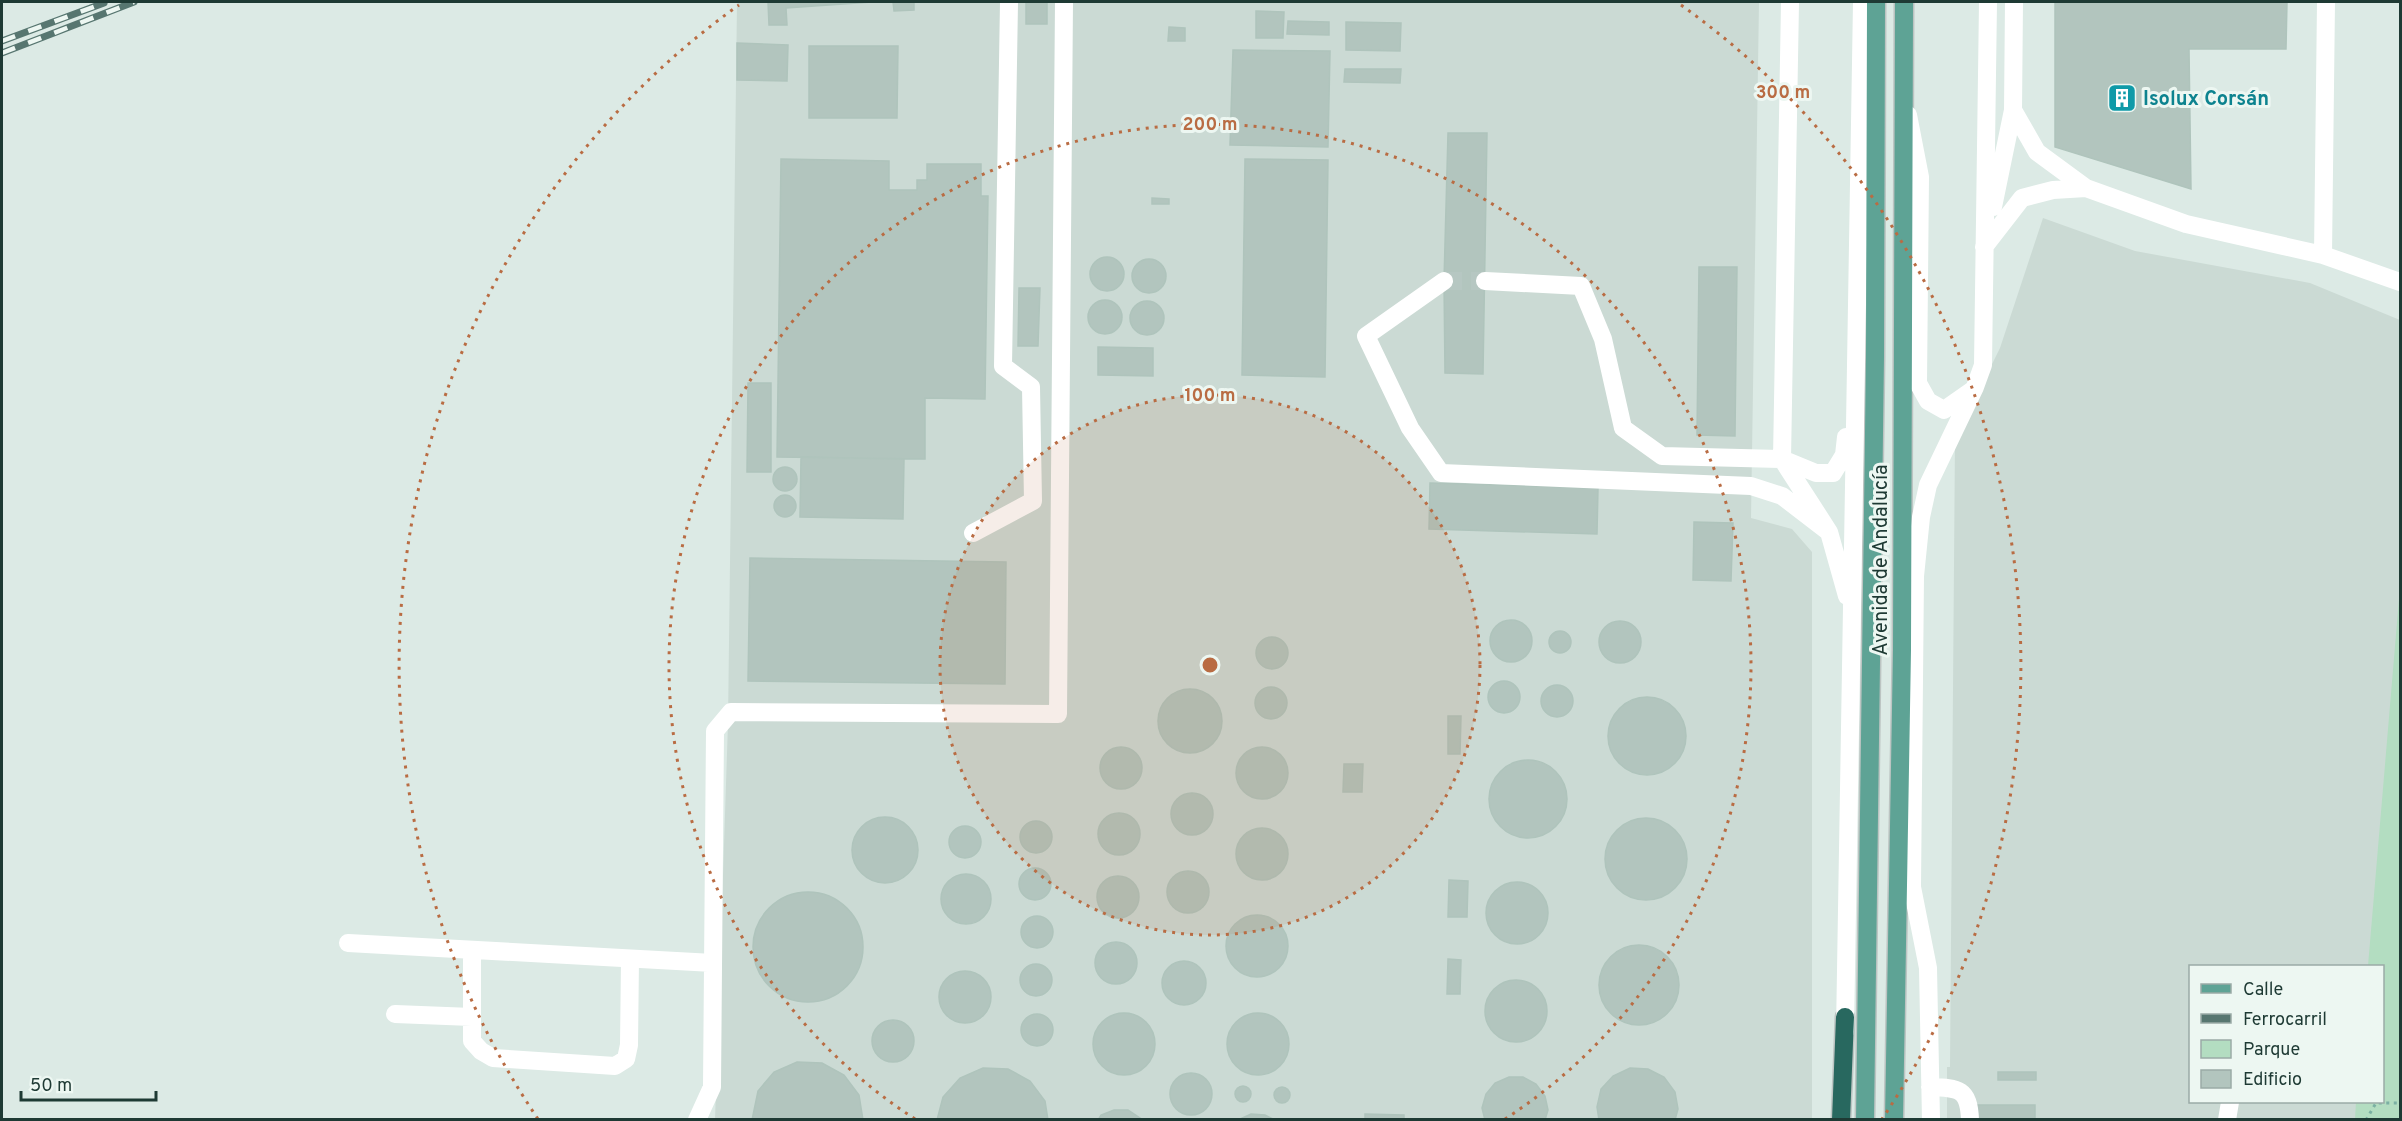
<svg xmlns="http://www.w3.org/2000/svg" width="2402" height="1121" viewBox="0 0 2402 1121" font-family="Overpass,sans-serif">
<rect width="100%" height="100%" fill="#dceae5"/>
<path fill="#cbdad4" d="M737 2H1759L1751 518 1792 529 1812 552V1119L715 1120 728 723Z
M2043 218 2135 251 2310 283 2400 320V814L2379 966H2190V1102H2360L2358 1119 1947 1120V1067H1950L1955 439 2000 348Z"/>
<path fill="#b3ddc1" d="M2400 587V1119H2355L2356 1102H2382V966H2368Z"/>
<path fill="#b2c5be" stroke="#afc4bc" stroke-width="1.5" d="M768 2H872L786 8 787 25H769Z
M893 2H914V10L894 11Z
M1026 2H1047V24H1026Z
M2055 2H2287L2286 49H2189L2191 189 2055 147Z
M1256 11 1284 12 1283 38H1256Z
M1288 21 1329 22V35L1287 34Z
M1346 22 1401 23 1400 51 1346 50Z
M1169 27 1185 28V41H1168Z
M737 43 788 45 787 81 737 80Z
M809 46H898L897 118H809Z
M1233 50 1330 51 1328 147 1230 145Z
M1345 69H1401L1400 83 1344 82Z
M1448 133H1487L1483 374 1445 373 1444 281Z
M781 159 889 161V190H917V180H927V164H981V196H988L985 399 925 398V459L777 457Z
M1245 159 1328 160 1325 377 1242 375Z
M1152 198 1169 199V204H1152Z
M1090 274a17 17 0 1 1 34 0a17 17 0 1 1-34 0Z
M1132 276a17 17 0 1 1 34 0a17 17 0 1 1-34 0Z
M1699 267H1737L1735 436 1697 435Z
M1019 288H1040L1038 346H1018Z
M1088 317a17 17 0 1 1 34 0a17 17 0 1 1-34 0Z
M1130 318a17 17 0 1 1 34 0a17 17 0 1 1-34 0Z
M1098 347 1153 348V376L1098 375Z
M748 383H771V472H747Z
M801 457 904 459 903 519 800 517Z
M773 479a12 12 0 1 1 24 0a12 12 0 1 1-24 0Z
M1430 483 1598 488 1597 534 1429 529Z
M774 506a11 11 0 1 1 22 0a11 11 0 1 1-22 0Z
M1694 522 1733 523 1731 581 1693 580Z
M750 558 1006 562 1005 684 748 681Z
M1490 641a21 21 0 1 1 42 0a21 21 0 1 1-42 0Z
M1599 642a21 21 0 1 1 42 0a21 21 0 1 1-42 0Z
M1549 642a11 11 0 1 1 22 0a11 11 0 1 1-22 0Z
M1256 653a16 16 0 1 1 32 0a16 16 0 1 1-32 0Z
M1488 697a16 16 0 1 1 32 0a16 16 0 1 1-32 0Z
M1541 701a16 16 0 1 1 32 0a16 16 0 1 1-32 0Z
M1255 703a16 16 0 1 1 32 0a16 16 0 1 1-32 0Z
M1158 721a32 32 0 1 1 64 0a32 32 0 1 1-64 0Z
M1608 736a39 39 0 1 1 78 0a39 39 0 1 1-78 0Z
M1448 716H1461L1460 754H1448Z
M1236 773a26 26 0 1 1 52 0a26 26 0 1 1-52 0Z
M1100 768a21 21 0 1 1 42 0a21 21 0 1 1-42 0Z
M1489 799a39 39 0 1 1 78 0a39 39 0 1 1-78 0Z
M1344 764H1363L1362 792H1343Z
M1171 814a21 21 0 1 1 42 0a21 21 0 1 1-42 0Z
M1098 834a21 21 0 1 1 42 0a21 21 0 1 1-42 0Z
M852 850a33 33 0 1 1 66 0a33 33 0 1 1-66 0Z
M1605 859a41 41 0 1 1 82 0a41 41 0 1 1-82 0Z
M1020 837a16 16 0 1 1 32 0a16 16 0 1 1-32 0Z
M949 842a16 16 0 1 1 32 0a16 16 0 1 1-32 0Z
M1236 854a26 26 0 1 1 52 0a26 26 0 1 1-52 0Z
M1019 884a16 16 0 1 1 32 0a16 16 0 1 1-32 0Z
M1167 892a21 21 0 1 1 42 0a21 21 0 1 1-42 0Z
M941 899a25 25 0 1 1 50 0a25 25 0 1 1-50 0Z
M1097 897a21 21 0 1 1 42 0a21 21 0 1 1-42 0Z
M1449 880 1468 881 1467 917H1448Z
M1486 913a31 31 0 1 1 62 0a31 31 0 1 1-62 0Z
M753 947a55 55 0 1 1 110 0a55 55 0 1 1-110 0Z
M1226 946a31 31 0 1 1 62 0a31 31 0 1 1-62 0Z
M1021 932a16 16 0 1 1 32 0a16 16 0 1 1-32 0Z
M1095 963a21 21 0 1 1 42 0a21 21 0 1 1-42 0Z
M1599 985a40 40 0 1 1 80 0a40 40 0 1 1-80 0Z
M1448 959 1461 960 1460 994H1447Z
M1162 983a22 22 0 1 1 44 0a22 22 0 1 1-44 0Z
M1020 980a16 16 0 1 1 32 0a16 16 0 1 1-32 0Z
M939 997a26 26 0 1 1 52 0a26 26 0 1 1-52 0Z
M1485 1011a31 31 0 1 1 62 0a31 31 0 1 1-62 0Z
M1227 1044a31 31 0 1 1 62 0a31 31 0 1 1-62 0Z
M1093 1044a31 31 0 1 1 62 0a31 31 0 1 1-62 0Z
M1021 1030a16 16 0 1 1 32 0a16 16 0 1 1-32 0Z
M872 1041a21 21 0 1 1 42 0a21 21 0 1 1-42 0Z
M797 1062 822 1063 844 1075 859 1095 863 1120H752L758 1091 774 1072Z
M983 1068 1008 1069 1030 1081 1045 1101 1048 1120H937L943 1097 960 1078Z
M1630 1068 1648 1069 1664 1077 1675 1092 1678 1109 1675 1120H1599L1597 1107 1601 1089 1613 1076Z
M1998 1072H2036V1080H1998Z
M1170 1094a21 21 0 1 1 42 0a21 21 0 1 1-42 0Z
M1509 1077H1523L1536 1084 1545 1096 1548 1110 1545 1120H1485L1482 1108 1486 1094 1495 1083Z
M1235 1094a8 8 0 1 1 16 0a8 8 0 1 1-16 0Z
M1274 1095a8 8 0 1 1 16 0a8 8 0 1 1-16 0Z
M1976 1105H2035V1120H1977Z
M1114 1110H1128L1143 1120H1098L1101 1115Z
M1251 1114 1265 1115 1275 1120H1238Z
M1365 1114 1404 1115V1120H1365Z"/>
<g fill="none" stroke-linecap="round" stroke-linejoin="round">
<path stroke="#b6c7c2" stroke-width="18" stroke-dasharray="18 9" stroke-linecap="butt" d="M1444 281H1485"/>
<g stroke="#bcc4c2" stroke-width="21">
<path id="major" d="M1865 1120 1875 357 1876 2
M1894 1120 1902 650 1904 2"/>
</g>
<g stroke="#bcc4c2" stroke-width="21">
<path id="highway" d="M1841 1120 1845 1017"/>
</g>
<path stroke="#7bb0a3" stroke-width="3" stroke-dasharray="3 4.5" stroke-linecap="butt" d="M2366 1120 2376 1103H2400"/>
<path stroke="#fff" stroke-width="18" d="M1790 2 1782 459 1829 532 1847 596
M2013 110 2037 152 2086 188 2186 224 2323 255 2400 282
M1908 115 1920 177 1918 383 1928 401 1944 410 1974 389
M1993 207 2013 110 2014 2
M1984 247 2022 198 2053 190 2086 188
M2323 255 2326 2
M1444 281 1366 336 1410 428 1441 473 1751 486 1782 496 1829 532
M1485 281 1581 286 1603 339 1623 428 1662 456 1782 459 1816 473H1833L1844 455 1846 437
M973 533 1033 501 1031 387 1003 366 1009 2
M348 943 713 963
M472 950V1041L481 1051 493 1058 615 1066 626 1059 629 1045 630 959
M395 1014 472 1017
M1845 1031 1862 2
M1930 1087C1958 1088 1969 1088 1970 1120
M697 1120 712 1087 715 731 731 712 1058 714 1064 2
M1931 1120 1928 968 1912 887 1915 576 1921 517 1928 485 1975 387 1983 365 1988 2
M2227 1120 2230 1102"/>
<use href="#major" stroke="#5ea395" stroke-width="18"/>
<use href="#highway" stroke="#28685f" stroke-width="18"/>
<g stroke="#577670" stroke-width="7">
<path id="rail" d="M2 41 104 3
M2 53 134 2"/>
</g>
<use href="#rail" stroke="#edf7f2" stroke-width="4.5" stroke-dasharray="14" stroke-linecap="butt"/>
</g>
<circle cx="1210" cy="665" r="270" fill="#b96c43" fill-opacity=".12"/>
<g fill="none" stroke="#b96c43" stroke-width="3" stroke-dasharray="3 6">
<circle cx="1210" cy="665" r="270"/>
<path d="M915 1119A541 541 0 1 1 1505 1119"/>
<path d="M538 1119A811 811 0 0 1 739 5M1681 5A811 811 0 0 1 1882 1119"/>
</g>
<defs>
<g id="building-square" transform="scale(1.5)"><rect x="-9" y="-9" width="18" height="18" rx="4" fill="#0f9aa8" stroke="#edf7f2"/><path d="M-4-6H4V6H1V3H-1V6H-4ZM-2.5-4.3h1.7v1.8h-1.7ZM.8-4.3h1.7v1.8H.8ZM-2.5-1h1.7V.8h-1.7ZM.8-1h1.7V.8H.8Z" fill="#fff"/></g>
</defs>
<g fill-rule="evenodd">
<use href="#building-square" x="2122" y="98"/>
</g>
<g text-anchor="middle" stroke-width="6" stroke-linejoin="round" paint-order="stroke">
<g font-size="20" font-weight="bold" fill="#0d838f" stroke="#edf7f2" text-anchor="start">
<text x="2143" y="105">Isolux Corsán</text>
</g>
<g font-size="20" fill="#1e3a34" stroke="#edf7f2">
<text transform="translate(1880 560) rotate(-90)" y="7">Avenida de Andalucía</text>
</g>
</g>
<circle cx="1210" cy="665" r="9" fill="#b96c43" stroke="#edf7f2" stroke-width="3"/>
<g font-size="18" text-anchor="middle" font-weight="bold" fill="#b96c43" stroke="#edf7f2" stroke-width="6" stroke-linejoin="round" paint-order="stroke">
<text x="1783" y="98">300 m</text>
<text x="1210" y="130">200 m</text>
<text x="1210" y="401">100 m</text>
</g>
<rect width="2402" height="1121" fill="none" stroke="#1e3a34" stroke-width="6"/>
<rect x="2189" y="965" width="195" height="138" fill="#edf7f2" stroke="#9aaba6" stroke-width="1.5"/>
<rect x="2201" y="984" width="30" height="9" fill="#5ea395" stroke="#9aaba6" stroke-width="1.5"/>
<text x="2243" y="995" font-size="18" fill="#1e3a34">Calle</text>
<rect x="2201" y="1014" width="30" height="9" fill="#577670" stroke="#9aaba6" stroke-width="1.5"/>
<text x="2243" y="1025" font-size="18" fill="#1e3a34">Ferrocarril</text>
<rect x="2201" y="1040" width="30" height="18" fill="#b3ddc1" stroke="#9aaba6" stroke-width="1.5"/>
<text x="2243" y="1055" font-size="18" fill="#1e3a34">Parque</text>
<rect x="2201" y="1070" width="30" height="18" fill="#b2c5be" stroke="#9aaba6" stroke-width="1.5"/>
<text x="2243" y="1085" font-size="18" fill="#1e3a34">Edificio</text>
<path d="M21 1091v9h135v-9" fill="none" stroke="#1e3a34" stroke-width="3"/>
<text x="30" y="1091" font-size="18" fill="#1e3a34" stroke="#edf7f2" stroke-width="4.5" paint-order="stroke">50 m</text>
</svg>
